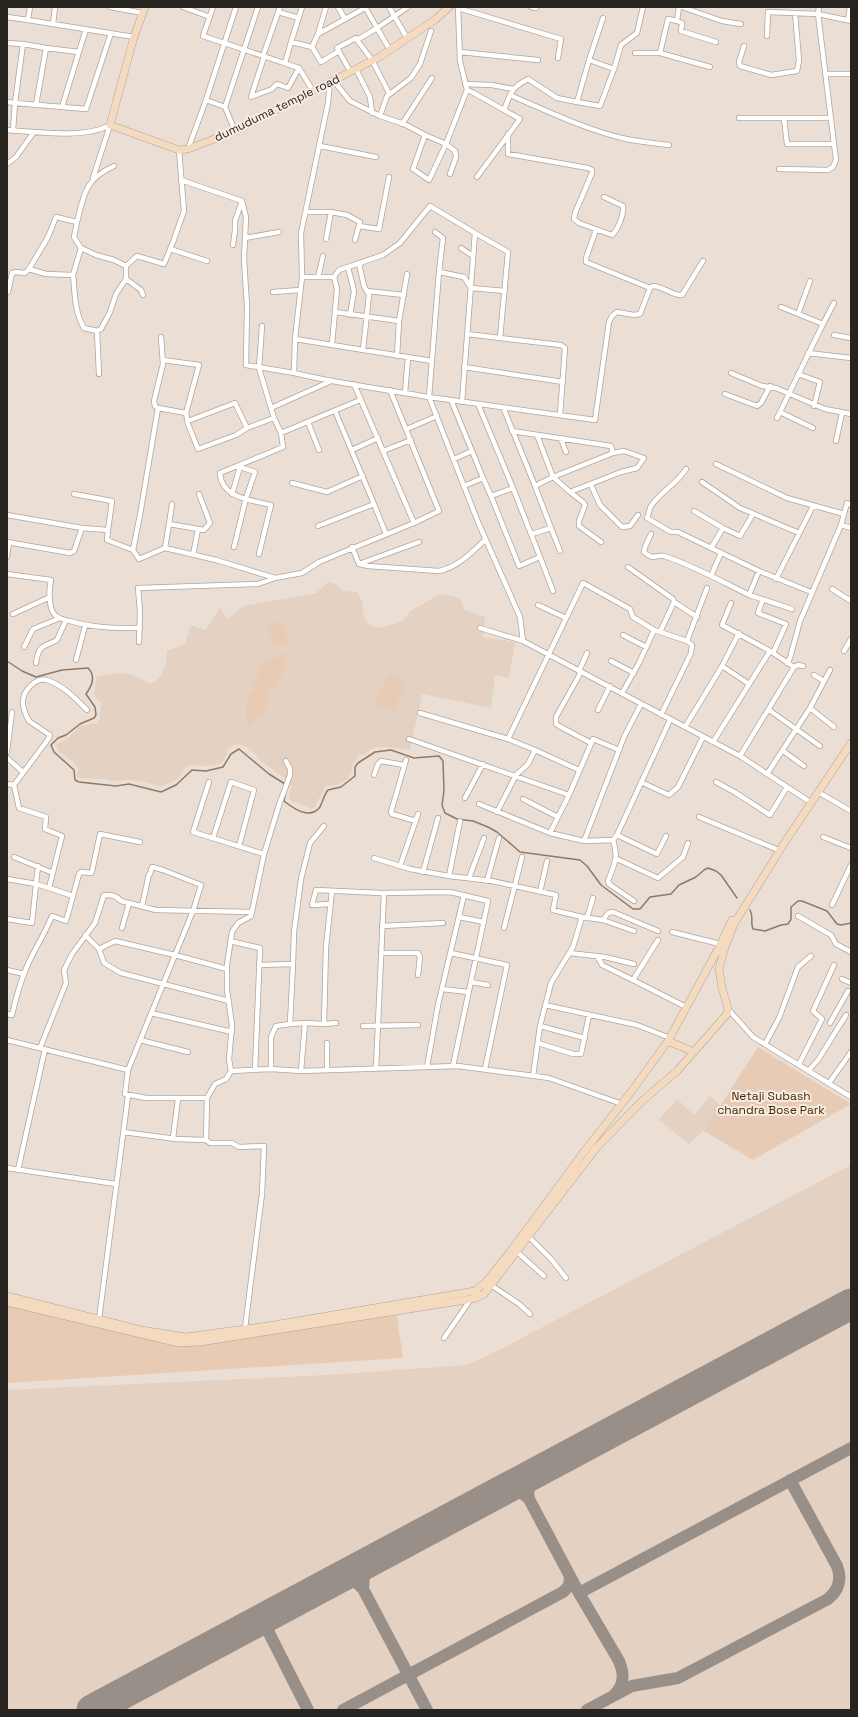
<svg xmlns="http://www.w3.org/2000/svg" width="858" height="1717" viewBox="0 0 858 1717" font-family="'Space Grotesk',sans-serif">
<rect width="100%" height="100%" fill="#ebdfd5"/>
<path fill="#e4d1c2" d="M328 582 334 583 343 591 357 592 362 602 364 618 370 625 378 628 398 623 407 617 410 611 441 594 460 598 464 610 485 617 483 637 515 642 509 678 495 675 491 708 422 694 410 750 389 747H374L365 754 360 755 353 763 351 773 347 779 337 785 326 786 315 806 312 809 289 800 291 785 289 781 261 761 250 749 242 745H234L229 748 222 763 207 766 190 765 186 767 178 779 160 787 149 783 131 780 112 781 106 779 79 778 77 776 78 768 74 763 58 750 57 745 69 737 80 726 97 723 100 718 101 702 95 697 94 693 97 676 124 673 135 676 148 683H153L160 677 166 664 167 651 185 644 191 625 205 630 220 608 228 619 244 606 316 593Z
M710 1096 722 1106 704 1130 689 1144 659 1120 677 1099 694 1115Z
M851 1165V1710H7V1390L328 1375 467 1365 501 1349Z"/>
<path fill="#e7cbb5" d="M281 621 288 640 287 643 275 647 267 626Z
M289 652 282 666 286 668 274 688 271 686 265 695 271 699 261 717 257 715 250 727C244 719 246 699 251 690L253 691 255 689 251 685 258 676 259 665Z
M389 675 407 682 393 712 375 704Z
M758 1047 851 1104 753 1160 704 1131Z
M7 1303 178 1346 396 1311 403 1358 7 1383Z"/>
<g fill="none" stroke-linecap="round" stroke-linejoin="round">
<path stroke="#907966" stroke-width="1.5" d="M7 661 22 671 36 677 62 670 88 668C96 676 92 686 86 694L95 707 96 715 94 718 80 724 66 735 58 738 51 745 54 752 74 770 75 780 79 782 116 786 129 784 161 792 176 785 192 770 206 771 223 767 231 754 239 749 269 774 285 784
M285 795 284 801C294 809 310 820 320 807 323 801 324 795 328 790L341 787 355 776V767L358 763 375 752 391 750 414 758 439 756 443 761 444 791 442 805 445 813 457 819 473 821 488 827 497 832 520 852 580 860 587 866 601 885 633 909H640L650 897 671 894 679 885 696 877 704 870 708 868 716 871 721 875 737 898
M750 910C754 917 750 923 753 929L765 931 781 925 788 924 791 919V907L798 901H802L827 911 837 924 841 925 851 923"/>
<path stroke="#988f88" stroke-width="12" d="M535 1473C529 1482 527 1489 529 1499L579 1593 619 1661C624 1673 625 1684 615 1694
M503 1491C514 1489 521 1491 529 1499
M375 1559 364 1576 363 1589 427 1710
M338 1579C349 1577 356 1581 363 1589
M579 1593 851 1448
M269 1616 267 1624 269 1633 308 1710
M253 1624 261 1625 269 1633
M343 1710 563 1592 569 1586 570 1576
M587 1710 632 1686 678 1678 828 1599C839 1590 842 1579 837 1566L790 1480"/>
<path stroke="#988f88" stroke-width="31" d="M92 1710 851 1304"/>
<g stroke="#b0a49b" stroke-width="6">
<path id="street" d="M30 7 28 20 134 37
M110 7 143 13
M183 7 210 17
M213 7 203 36 299 68 313 91
M338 7 345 19
M389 7 407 38
M458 7 460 61 467 90
M531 7 536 8
M682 7 722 21 741 24
M458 8 561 39 558 58
M278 12 299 18
M7 17 28 20
M848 20 850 7
M677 21 682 23 681 31 716 42
M53 24 55 7
M318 34 326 7
M767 36 768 12 818 14 819 7
M357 40 372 60 389 93
M291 42 302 7
M7 43 23 44
M744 46 739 62 740 66 771 75 797 71 799 60 795 13
M390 50 377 28 408 7
M339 51 321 62 312 47 318 34 365 8
M460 52 538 60
M635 53H660L668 19 677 21 679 7
M660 53 710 67
M263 56 280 7
M264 57 251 97 272 89 277 84 288 88 299 68
M589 60 603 18
M285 63 291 42 312 47
M356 69 370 97 372 113
M350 71 337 48 356 38 357 40 377 28 365 7
M826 74H851
M333 80 350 101 380 116
M330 82 328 103 301 233 302 277 295 339 294 373C339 384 384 389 429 397L478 522 520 617 523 641 740 756 807 800
M465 84 492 85 513 89
M510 95C547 111 586 130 626 139 640 142 655 143 669 145
M206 100 225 107 235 131
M7 102 15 103 23 44 46 48
M577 102 600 106 614 69
M36 105 46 48 79 52
M62 107 86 29
M225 107 258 7
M504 110C511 92 511 88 528 79L557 98 577 102 589 60 614 69 621 45 637 33 643 7
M739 118H831
M784 118 787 144H833
M402 124 432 78
M7 130C35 132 86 139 110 125
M13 130 15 103 86 109 111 33
M508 134V154L588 168 592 170V173L575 213 574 219 579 223 612 235C618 230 624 214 623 206L604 197
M425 135 404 124 380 116 387 96 411 78 420 64 431 31
M320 146 376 157
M188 149 206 100 236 7
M7 164 16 157 34 132
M779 169 828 170 833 167 836 160 818 14 851 21
M450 174 456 157 455 151 446 144 425 135 413 169 429 180 446 144 467 90 472 92 520 119 477 177
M93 178 110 125
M181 180 242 201 235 221V230L233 245
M242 201 246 217 244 259 247 306 246 365 294 373
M306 212H331
M77 222 74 237 81 248 96 255 114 260 126 266
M359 226 379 229 389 177
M596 230 586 258V262L650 288
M435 232 443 238 439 272
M245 238 279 232
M326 239 331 212 347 215 360 222 355 240
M461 248 473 256
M170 249 207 261
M359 264 364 286 369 295 363 350
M348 267 354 291 350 315
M29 269 46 274 73 275C75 293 74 311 84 328L97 331 101 329 110 312 116 294 126 279V266L137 256 164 264 173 242 184 211 179 150
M73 275 81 248
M302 277H334L337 289 332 344
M318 277 323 256
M334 277 339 270 383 255 400 243 430 206 475 233
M126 279 141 290 143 295
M367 291 404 295
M505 291 471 288 464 277 439 272 429 397 595 420 609 322 612 316 617 312 634 315 640 314 650 288 653 286C663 286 672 296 682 295L703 261
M8 292 12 273 16 272 25 273 29 269 48 237 56 217 77 222C84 194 85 179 114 166
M273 292 300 290
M781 307 823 324 780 412 813 428
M335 312 399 321
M798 314 810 281
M823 324 834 303
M262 326 259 368 274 418 281 433 360 400
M97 331 99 374
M467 334 500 338
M834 335 851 338
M295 339 432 361
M808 353 851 358
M397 356 399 321 407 274
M163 360 199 365 186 413
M464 367 563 382
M731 373 762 386 776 388 825 409 851 414
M798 374 820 382 814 406
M390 390 439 511 414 523
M405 393 408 358
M725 394 757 406 761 403 770 386
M451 400 472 451
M462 402 475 233 508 252 500 338 561 345 565 348 560 415
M503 407 535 486 553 477 613 453 611 446 512 431
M158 408 186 413 188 424 198 449 236 435 247 428 274 418
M271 408 329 382
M335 411 374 504
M777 418 780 412
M188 421 235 403 247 428
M308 422 319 450
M407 429 437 416
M537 435 553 477 570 492 621 472 637 468 644 458 624 451 613 453
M561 439 566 452
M836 441 842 413
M352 450 378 438
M383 451 411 440
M454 459 472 451 483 478
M716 464 787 498 844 514 841 525 800 621 790 658 787 663
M686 469C676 485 661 491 651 506 649 509 649 514 647 518L671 532H678L759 571 811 592
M702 482 740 508 799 533
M292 483 327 492 363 476
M591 485 600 505 622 527 630 526 638 515
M464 486 483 478 491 496 513 488 478 404
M570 492 583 502 585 505 579 521V526L601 542
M74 494 112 501 108 530
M232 494 240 467 255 472 246 498 234 547
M491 496 519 566 540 557 513 488
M694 511 723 528
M844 514 847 503 851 505
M7 515 82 528 108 530 107 540 133 550 139 559 165 548 216 560 275 578
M169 524 172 504
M841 525 851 528
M318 526 374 504 386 534
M551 528 560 551
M532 534 551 528 535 486
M651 534 645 547 644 552C653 561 656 554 664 556 692 565 723 582 749 595L759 571
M7 542 70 553 74 551 82 528
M352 547 359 564 368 566 439 571C458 567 471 553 485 540
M165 548 169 524 198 529
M711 548 723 528 740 536 753 514
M133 550 140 515 158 408 155 406 154 401 163 364 161 337
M259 554 271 505C251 500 221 498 220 473L283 447 281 433
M193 555 198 529 204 530 210 523 199 494
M7 557 9 543
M540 557 553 591
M359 564 419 542
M628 567 673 599 674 602 660 632
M7 574 51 580C49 589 48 608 55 615 59 619 65 620 70 621 93 628 115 628 140 628
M711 576 721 553
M776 579 813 506
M832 589 851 601
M749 595 792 609
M763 599 758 613 786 624 773 653
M674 602 697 617
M731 603 722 625 770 651 794 667 740 756
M538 605 566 618
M13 614 50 597
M480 628 523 641
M654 630 687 641 707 588
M623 635 646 647
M139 642 140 611 138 588 258 584 275 578 302 573 319 562 414 523 354 384
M24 647 33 629 60 618
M844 651 851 639
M76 660 85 626
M611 661 634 673
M36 663C39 644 42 648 57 640L66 620
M722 666 739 633
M794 667 798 665 803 666
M579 671 587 653
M581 672 556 717V724L559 726 591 743
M814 675 824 681
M810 708 834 727
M87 710C76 699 63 685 47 680 36 677 24 690 23 700 22 706 26 716 29 721L50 735 49 738 14 785 19 808 46 817 45 829 62 836 49 888 73 896 79 874 81 872 91 873 92 871 100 834 140 842
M598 710 610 686
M769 710 820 746
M420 713 508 739 583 583 630 609 633 617 654 630 639 663 622 693
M661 715 691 653 692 645 687 641
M685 727 722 666 749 684
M409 739 569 795 550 833
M508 739 535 750
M713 742 770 651
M783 751 804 766
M7 752 12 712
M7 758 23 772
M406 760 391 812 392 814 416 821
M767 774 810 708 830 670
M374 775 378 764 381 761 404 765
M209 782 193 832 264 854
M641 782 669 795 678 787 703 737
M716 782 736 793 770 815 787 787
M7 784 14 785
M818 792 851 811
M569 795 593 739 619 750
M465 798 483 764
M523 799 558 817
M479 804 550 833 584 841 613 840 617 835 670 720
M497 812 516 775 528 764 535 750 579 770
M699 817 776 849
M460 821 449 876 492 881 556 895 553 910 582 917 573 947 551 983 540 1026 533 1076
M617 835 657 854 666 836
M823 837 851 848
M213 838 231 782 254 790 239 846
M613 840C619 858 614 865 608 881L609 884 634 901
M584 841 624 737 641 704
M14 857 53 873
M374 858 410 869 449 876
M617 859 658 878 683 857 688 843
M400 866 418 814
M423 872 438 818
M469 878 484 838
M7 879 36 884 38 866
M487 881 499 838
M540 892 547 861
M330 904 312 905 316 890 381 893 450 892 488 901 453 1066
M832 905 851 865
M798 916 831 935 836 944 851 952
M459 917 484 922
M582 917 603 920 634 931
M587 918 593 898
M7 919 32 923 36 884 49 888
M603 920 608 913 613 912 658 931
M382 926 443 923
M122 928 129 903
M504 928 522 857
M672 932 720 944
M85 935 99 949 115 941 175 955 193 911 201 885 163 870 152 867 150 874H149L142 906
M658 940 633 980 686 1007
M230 941 260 948 255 1070
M99 949 104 963 121 973 229 1001
M381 953H418L420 957 418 975
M451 953 507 965 485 1069
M569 953 605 957 634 964
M598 957 602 965 633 980
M293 964 290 1024 305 1023 301 1071
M259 965 293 964 294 932 301 879 310 843 324 826
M227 969 175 955 128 1070 125 1094 146 1098H207L215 1084 226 1079 231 1071 271 1069 301 1071 458 1066 549 1078 622 1104
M7 970 24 974
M842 979 851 983
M471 982 488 985
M442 989 468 992
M545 1005 637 1025 670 1038
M728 1009 753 1037 851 1097
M151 1013 232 1032
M7 1014 12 1015C16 997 21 980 28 964 36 947 45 933 52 916L66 921 73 896
M305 1023 324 1024 326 947 332 891
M830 1023 848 991
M324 1024 336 1023
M363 1026 418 1025
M540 1026 585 1038
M7 1040 128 1070
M140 1040 188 1052
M538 1043 573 1054H581L589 1015
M765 1044 779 1018 798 967 811 956
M40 1048 66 983 64 970 72 954 95 923 104 895C111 895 116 895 121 901L156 910 252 912
M799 1064 822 1019 813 1011 834 965
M427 1067 438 1005 464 895
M376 1068 384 893
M271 1069V1037L276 1026 290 1024
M327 1070V1043
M809 1070 818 1060 846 1015
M231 1071 229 1059 232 1025 227 990V965L232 932 238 923 251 916 264 854 279 805 290 775V769L286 761
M829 1083 851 1052
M207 1098 206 1140 210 1143H232L239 1147 264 1146 262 1194 245 1328
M123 1132 176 1139 206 1140
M173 1138 178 1099
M7 1168 116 1184
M18 1170 45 1049
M529 1237 551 1259 566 1278
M517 1252 544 1276
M491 1285 519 1304 530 1314
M99 1319 128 1096
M444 1338 471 1299"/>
</g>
<g stroke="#b0a49b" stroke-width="8">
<path id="secondary" d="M145 7 134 37 110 125 179 150 188 149 235 131 381 56 436 19 449 7
M668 1041 694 1052
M7 1296 141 1330 186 1337 268 1326 475 1291 486 1282 513 1248 583 1153 631 1092 668 1041 717 951 732 920
M7 1302 179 1343 200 1342 466 1300 476 1298 484 1294 597 1147 641 1102 677 1071 727 1014 728 1009 722 988 719 969 725 947 734 924 783 845 851 743"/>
</g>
<use href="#street" stroke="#fff" stroke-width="4.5"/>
<use href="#secondary" stroke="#f4dabe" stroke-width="7"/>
</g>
<g text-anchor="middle" stroke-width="4" stroke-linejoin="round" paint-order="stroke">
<g font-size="12" fill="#27231f" stroke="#f9ece2">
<text transform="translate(277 108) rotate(-26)" y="4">dumuduma temple road</text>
</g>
<g font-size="12" fill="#472707" stroke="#f9ece2">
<text x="771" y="1100">Netaji Subash<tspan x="771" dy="14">chandra Bose Park</tspan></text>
</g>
</g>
<rect width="858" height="1717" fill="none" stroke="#27231f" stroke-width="16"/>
</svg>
